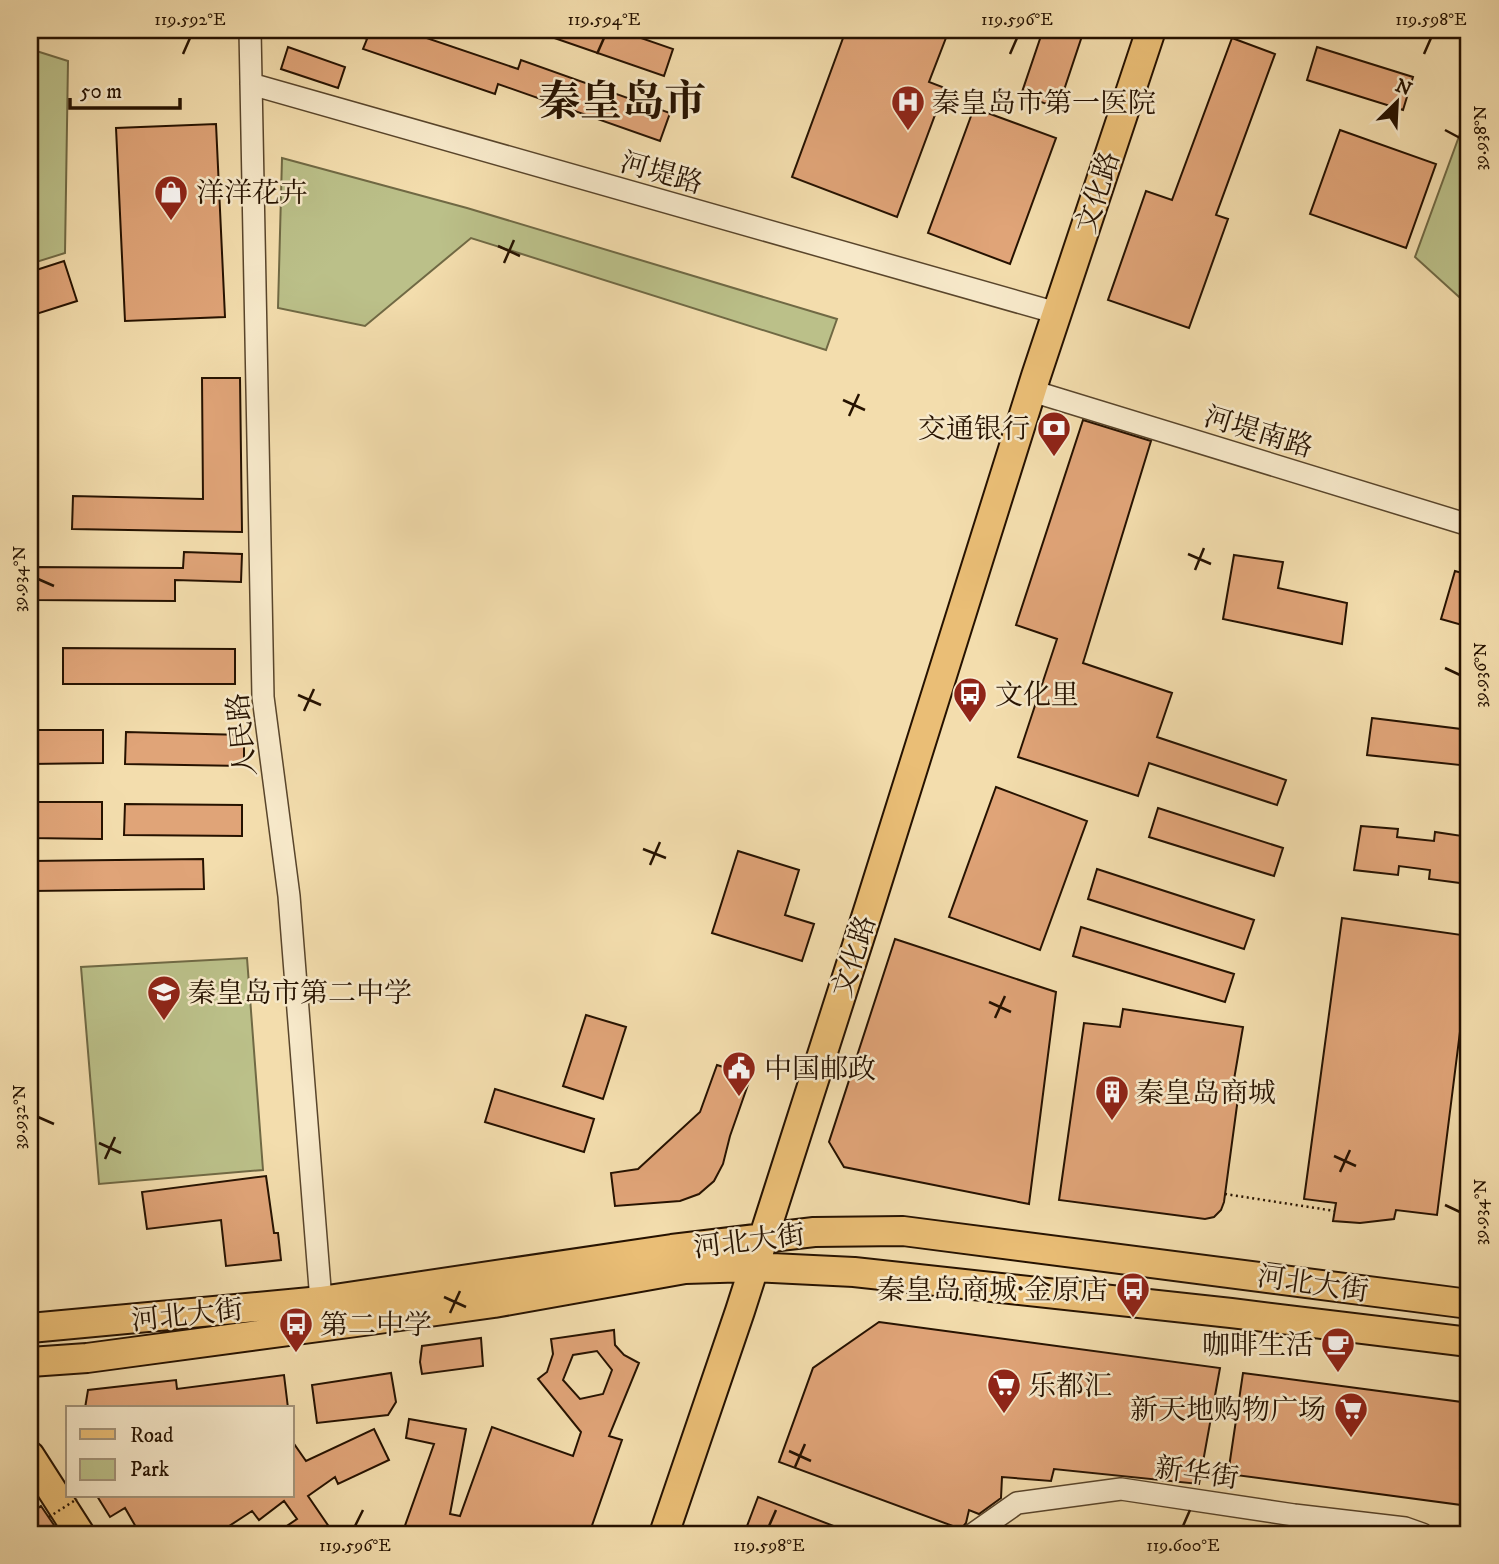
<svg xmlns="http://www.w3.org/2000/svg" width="1499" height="1564" viewBox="0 0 1499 1564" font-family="'IM FELL DW Pica','Noto Serif SC',serif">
<rect width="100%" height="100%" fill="#f3ddad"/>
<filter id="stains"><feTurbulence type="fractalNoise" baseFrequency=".00286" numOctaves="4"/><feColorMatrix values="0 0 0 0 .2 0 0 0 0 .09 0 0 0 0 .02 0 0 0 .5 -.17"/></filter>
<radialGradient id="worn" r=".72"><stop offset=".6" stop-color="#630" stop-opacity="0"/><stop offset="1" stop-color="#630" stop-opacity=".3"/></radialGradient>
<path fill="#bbc089" stroke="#706944" stroke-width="2" d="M30 49 68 61 65 253 30 264Z
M1469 109V306L1415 257Z
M282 158 467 208 837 319 826 350 471 238 365 326 278 308Z
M247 958 263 1170 99 1184 81 967Z"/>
<path fill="#e0a478" stroke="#261200" stroke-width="2" fill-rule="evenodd" d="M346 30H403L518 69 521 60 670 113 660 141 498 84 495 94 363 49 367 39Z
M537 30H618L673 49 664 76 537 32Z
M846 30H949L929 82 945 88 897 217 792 177Z
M1043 30H1084L1058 108 1021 95Z
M1232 38 1275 54 1216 215 1228 219 1189 328 1108 300 1146 191 1172 200Z
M288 47 345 67 338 88 281 69Z
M1317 47 1413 77 1403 110 1307 80Z
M974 108 1056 138 1010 264 928 233Z
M216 124 225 317 125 321 116 128Z
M1340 130 1436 164 1406 248 1310 214Z
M64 261 77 301 30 316V272Z
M202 378H240L242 532 72 529 73 496 203 499Z
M1083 420 1151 441 1083 663 1172 693 1157 737 1286 780 1277 805 1149 763 1138 796 1018 757 1057 639 1016 625Z
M184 552 242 554 241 582 175 580V601L33 600V567L183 568Z
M1234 555 1283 562 1278 588 1347 603 1342 644 1223 619Z
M1455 571 1469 575V627L1441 619Z
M63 648 235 649V684H63Z
M1372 718 1469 730V766L1367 755Z
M30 730H103V763L30 764Z
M126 732 244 735V766L125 764Z
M996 787 1087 821 1040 950 949 917Z
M30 802H102V839L30 838Z
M125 804 242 805V836L124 835Z
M1158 808 1283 848 1274 876 1149 837Z
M1361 826 1398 829 1397 837 1434 841 1435 832 1469 837 1468 884 1429 879 1430 870 1399 866 1398 875 1354 870Z
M738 851 799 870 785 915 814 924 802 961 712 933Z
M203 859 204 889 30 891V861Z
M1097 869 1254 920 1244 949 1088 899Z
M1342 918 1469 936V960L1437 1215 1396 1210 1394 1219 1360 1223 1333 1221 1336 1203 1304 1199Z
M1081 927 1234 974 1225 1002 1073 956Z
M895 939 1056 992 1029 1204 844 1167 829 1142Z
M1123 1009 1243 1027 1231 1097 1238 1098 1224 1202 1221 1210 1214 1217 1205 1219 1059 1200 1084 1023 1120 1027Z
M586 1015 626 1027 603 1099 563 1086Z
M717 1065 751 1076 730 1136 723 1164 714 1181 699 1194 680 1201 615 1206 611 1173 638 1169 700 1112Z
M495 1089 594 1119 584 1152 485 1122Z
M266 1176 274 1233H278L281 1260 226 1266 221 1220 147 1229 142 1192Z
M879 1322 1220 1368 1199 1484 1054 1469 1051 1481 1002 1477 1001 1498 979 1514 969 1510 966 1523 961 1529 779 1462 813 1368Z
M614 1330 615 1345 624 1355 639 1363 609 1436 622 1440 589 1534H402L434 1444 406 1438 409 1419 466 1429 450 1514 460 1516 492 1427 573 1456 581 1432 538 1379 547 1372 553 1354 551 1339ZM597 1351 612 1370 603 1394 580 1399 563 1380 573 1355Z
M481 1338 483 1366 422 1374 420 1362 422 1346Z
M391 1373 396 1402 388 1415 317 1423 312 1385Z
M1243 1373 1469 1403V1506L1228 1474Z
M284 1375 288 1408H85L88 1390 176 1380 177 1389Z
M374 1429 389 1460 338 1484 335 1477 308 1496 334 1534H275L297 1519 284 1501 259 1520 252 1511 217 1534H140L125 1508 110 1517 97 1496H292V1441L306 1461Z
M758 1497 852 1533V1534H744Z
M41 1506 56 1528 60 1534H30V1514Z"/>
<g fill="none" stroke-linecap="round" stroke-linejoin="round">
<g stroke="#59452b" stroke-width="24">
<path id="minor" d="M250 30 263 697 289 896 321 1301
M251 84 1057 313
M1032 391 1469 525
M973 1534 1017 1503 1121 1489 1294 1515 1405 1528 1422 1534"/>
</g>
<g stroke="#261200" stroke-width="32">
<path id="major" d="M30 1328 321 1301 672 1249 814 1232 903 1231 1469 1304
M30 1362 87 1358 371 1320 494 1303 685 1269 753 1267 854 1272 1231 1313 1469 1342
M30 1456 80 1534
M664 1534 740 1311 870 905 1036 376 1151 30"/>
</g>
<path stroke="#261200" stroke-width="2.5" stroke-dasharray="2 3.5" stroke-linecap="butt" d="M1225 1194 1335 1211"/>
<use href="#minor" stroke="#f7e9ca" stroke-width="21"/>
<use href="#major" stroke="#eabe76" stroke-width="28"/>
<path stroke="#261200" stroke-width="2.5" stroke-dasharray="2 3.5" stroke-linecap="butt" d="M49 1517 77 1499"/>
</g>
<path fill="none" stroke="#261200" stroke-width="2.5" d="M183 54 190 38M597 54 604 38M1010 54 1017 38M1424 54 1431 38M1445 130 1460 138M498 246 520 256M504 263 514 240M843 400 865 410M849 416 859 394M1188 554 1211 564M1195 570 1204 548M38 579 54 586M1445 668 1460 675M298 695 321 705M304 711 314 689M643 849 666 858M650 865 660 842M989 1002 1011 1012M995 1018 1005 996M38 1117 54 1124M99 1143 121 1153M1334 1156 1356 1166M105 1159 115 1137M1340 1172 1350 1150M1445 1205 1460 1212M444 1297 466 1307M450 1313 460 1291M789 1451 811 1461M795 1467 805 1444M355 1526 363 1510M769 1526 776 1510M1183 1526 1190 1510"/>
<defs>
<g id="hospital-pin" transform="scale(1.75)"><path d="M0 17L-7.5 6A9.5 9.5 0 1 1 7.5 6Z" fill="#8f2418" stroke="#f7e9ca"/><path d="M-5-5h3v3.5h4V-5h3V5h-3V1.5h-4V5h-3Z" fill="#fff"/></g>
<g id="shop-pin" transform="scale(1.75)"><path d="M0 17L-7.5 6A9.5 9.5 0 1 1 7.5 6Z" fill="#8f2418" stroke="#f7e9ca"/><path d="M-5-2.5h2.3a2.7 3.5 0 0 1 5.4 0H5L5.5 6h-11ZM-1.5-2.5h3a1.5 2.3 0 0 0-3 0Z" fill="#fff"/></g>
<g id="bank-pin" transform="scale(1.75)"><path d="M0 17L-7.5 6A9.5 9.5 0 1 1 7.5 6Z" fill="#8f2418" stroke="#f7e9ca"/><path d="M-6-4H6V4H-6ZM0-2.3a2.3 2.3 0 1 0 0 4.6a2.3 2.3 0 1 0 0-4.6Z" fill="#fff"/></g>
<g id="bus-pin" transform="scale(1.75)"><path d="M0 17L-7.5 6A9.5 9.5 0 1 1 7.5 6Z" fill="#8f2418" stroke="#f7e9ca"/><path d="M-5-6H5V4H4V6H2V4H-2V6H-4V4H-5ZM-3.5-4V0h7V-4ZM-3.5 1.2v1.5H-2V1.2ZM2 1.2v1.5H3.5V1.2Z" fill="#fff"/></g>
<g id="school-pin" transform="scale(1.75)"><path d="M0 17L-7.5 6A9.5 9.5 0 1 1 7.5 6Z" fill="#8f2418" stroke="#f7e9ca"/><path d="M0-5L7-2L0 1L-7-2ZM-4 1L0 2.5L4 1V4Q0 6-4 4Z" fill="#fff"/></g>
<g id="civic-pin" transform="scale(1.75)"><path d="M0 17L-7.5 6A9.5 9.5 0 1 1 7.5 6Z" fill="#8f2418" stroke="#f7e9ca"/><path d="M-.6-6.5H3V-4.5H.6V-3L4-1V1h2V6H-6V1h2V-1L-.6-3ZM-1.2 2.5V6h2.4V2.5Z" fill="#fff"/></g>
<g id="building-pin" transform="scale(1.75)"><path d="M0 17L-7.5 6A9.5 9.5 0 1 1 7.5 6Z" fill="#8f2418" stroke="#f7e9ca"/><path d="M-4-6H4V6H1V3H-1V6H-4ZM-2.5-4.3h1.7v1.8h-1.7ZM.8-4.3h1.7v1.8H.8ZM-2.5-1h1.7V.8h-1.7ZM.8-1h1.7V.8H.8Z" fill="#fff"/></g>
<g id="cafe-pin" transform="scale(1.75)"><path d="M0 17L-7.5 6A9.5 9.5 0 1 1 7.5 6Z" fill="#8f2418" stroke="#f7e9ca"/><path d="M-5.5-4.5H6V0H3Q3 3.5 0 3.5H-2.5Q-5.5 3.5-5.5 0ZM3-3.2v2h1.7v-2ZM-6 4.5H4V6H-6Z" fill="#fff"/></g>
<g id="supermarket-pin" transform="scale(1.75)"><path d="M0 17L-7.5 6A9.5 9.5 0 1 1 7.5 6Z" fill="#8f2418" stroke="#f7e9ca"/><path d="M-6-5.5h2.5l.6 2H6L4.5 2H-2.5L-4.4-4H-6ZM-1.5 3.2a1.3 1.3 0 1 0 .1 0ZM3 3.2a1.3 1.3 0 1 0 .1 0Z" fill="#fff"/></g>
</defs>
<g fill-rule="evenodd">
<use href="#hospital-pin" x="908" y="102"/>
<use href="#shop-pin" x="171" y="192"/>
<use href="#bank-pin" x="1054" y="428"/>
<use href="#bus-pin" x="970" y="694"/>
<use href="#school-pin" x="164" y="992"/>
<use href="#civic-pin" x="739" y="1068"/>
<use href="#building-pin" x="1112" y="1092"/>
<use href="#bus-pin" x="1133" y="1289"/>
<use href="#bus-pin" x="296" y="1324"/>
<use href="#cafe-pin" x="1338" y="1344"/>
<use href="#supermarket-pin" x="1004" y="1385"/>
<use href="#supermarket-pin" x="1351" y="1409"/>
</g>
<g text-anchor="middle" stroke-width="5" stroke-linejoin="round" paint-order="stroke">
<g font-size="28" fill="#261200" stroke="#f7e9ca" text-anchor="start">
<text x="932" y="112">秦皇岛市第一医院</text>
<text x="196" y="202">洋洋花卉</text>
<text x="1030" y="438" text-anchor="end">交通银行</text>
<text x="995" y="704">文化里</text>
<text x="188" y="1002">秦皇岛市第二中学</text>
<text x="764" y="1078">中国邮政</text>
<text x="1136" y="1102">秦皇岛商城</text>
<text x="1108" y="1299" text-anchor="end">秦皇岛商城·金原店</text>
<text x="320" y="1334">第二中学</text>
<text x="1314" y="1354" text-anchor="end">咖啡生活</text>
<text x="1028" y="1395">乐都汇</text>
<text x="1326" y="1419" text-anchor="end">新天地购物广场</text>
</g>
<g font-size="28" fill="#261200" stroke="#f7e9ca">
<text transform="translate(662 172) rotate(16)" y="10">河堤路</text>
<text transform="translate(1097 192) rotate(-72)" y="10">文化路</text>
<text transform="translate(1259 431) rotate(17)" y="10">河堤南路</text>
<text transform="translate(241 735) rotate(-96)" y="10">人民路</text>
<text transform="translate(853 956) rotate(-72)" y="10">文化路</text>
<text transform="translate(749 1240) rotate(-7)" y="10">河北大街</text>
<text transform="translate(1313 1283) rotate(8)" y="10">河北大街</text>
<text transform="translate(187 1314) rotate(-6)" y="10">河北大街</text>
<text transform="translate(1197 1472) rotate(8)" y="10">新华街</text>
</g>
<g font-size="42" font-weight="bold" fill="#261200" stroke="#f7e9ca">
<text x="622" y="115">秦皇岛市</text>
</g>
</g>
<rect width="1499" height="1564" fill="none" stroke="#f3ddad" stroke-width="77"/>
<rect x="66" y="1406" width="228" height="91" fill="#f7e9ca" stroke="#a39379" stroke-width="2"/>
<rect x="80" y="1429" width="35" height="10" fill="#eabe76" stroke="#a39379" stroke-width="2"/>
<text x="130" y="1442" font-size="21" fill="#261200">Road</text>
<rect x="80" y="1459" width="35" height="21" fill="#bbc089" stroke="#a39379" stroke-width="2"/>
<text x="130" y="1476" font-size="21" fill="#261200">Park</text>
<g transform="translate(1397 102) rotate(24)" stroke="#f7e9ca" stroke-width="5" paint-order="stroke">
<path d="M0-5L12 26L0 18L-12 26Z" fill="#261200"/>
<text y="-10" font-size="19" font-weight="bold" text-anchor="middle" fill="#261200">N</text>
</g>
<path d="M70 98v10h110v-10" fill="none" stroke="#261200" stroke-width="3.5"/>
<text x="80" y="98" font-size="21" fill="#261200" stroke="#f7e9ca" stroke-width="5" paint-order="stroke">50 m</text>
<rect x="38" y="38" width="1422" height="1488" fill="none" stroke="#261200" stroke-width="2.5"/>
<g font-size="18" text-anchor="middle" fill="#261200">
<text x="190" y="25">119.592°E</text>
<text x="604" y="25">119.594°E</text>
<text x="1017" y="25">119.596°E</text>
<text x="1431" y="25">119.598°E</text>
<text transform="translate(1480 138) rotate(-90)" y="6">39.938°N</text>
<text transform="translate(19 579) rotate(-90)" y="6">39.934°N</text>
<text transform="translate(1480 675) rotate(-90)" y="6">39.936°N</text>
<text transform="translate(19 1117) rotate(-90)" y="6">39.932°N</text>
<text transform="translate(1480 1212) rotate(-90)" y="6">39.934°N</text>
<text x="355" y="1551">119.596°E</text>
<text x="769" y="1551">119.598°E</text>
<text x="1183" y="1551">119.600°E</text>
</g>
<rect width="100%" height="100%" filter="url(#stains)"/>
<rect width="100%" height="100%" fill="url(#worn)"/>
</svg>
